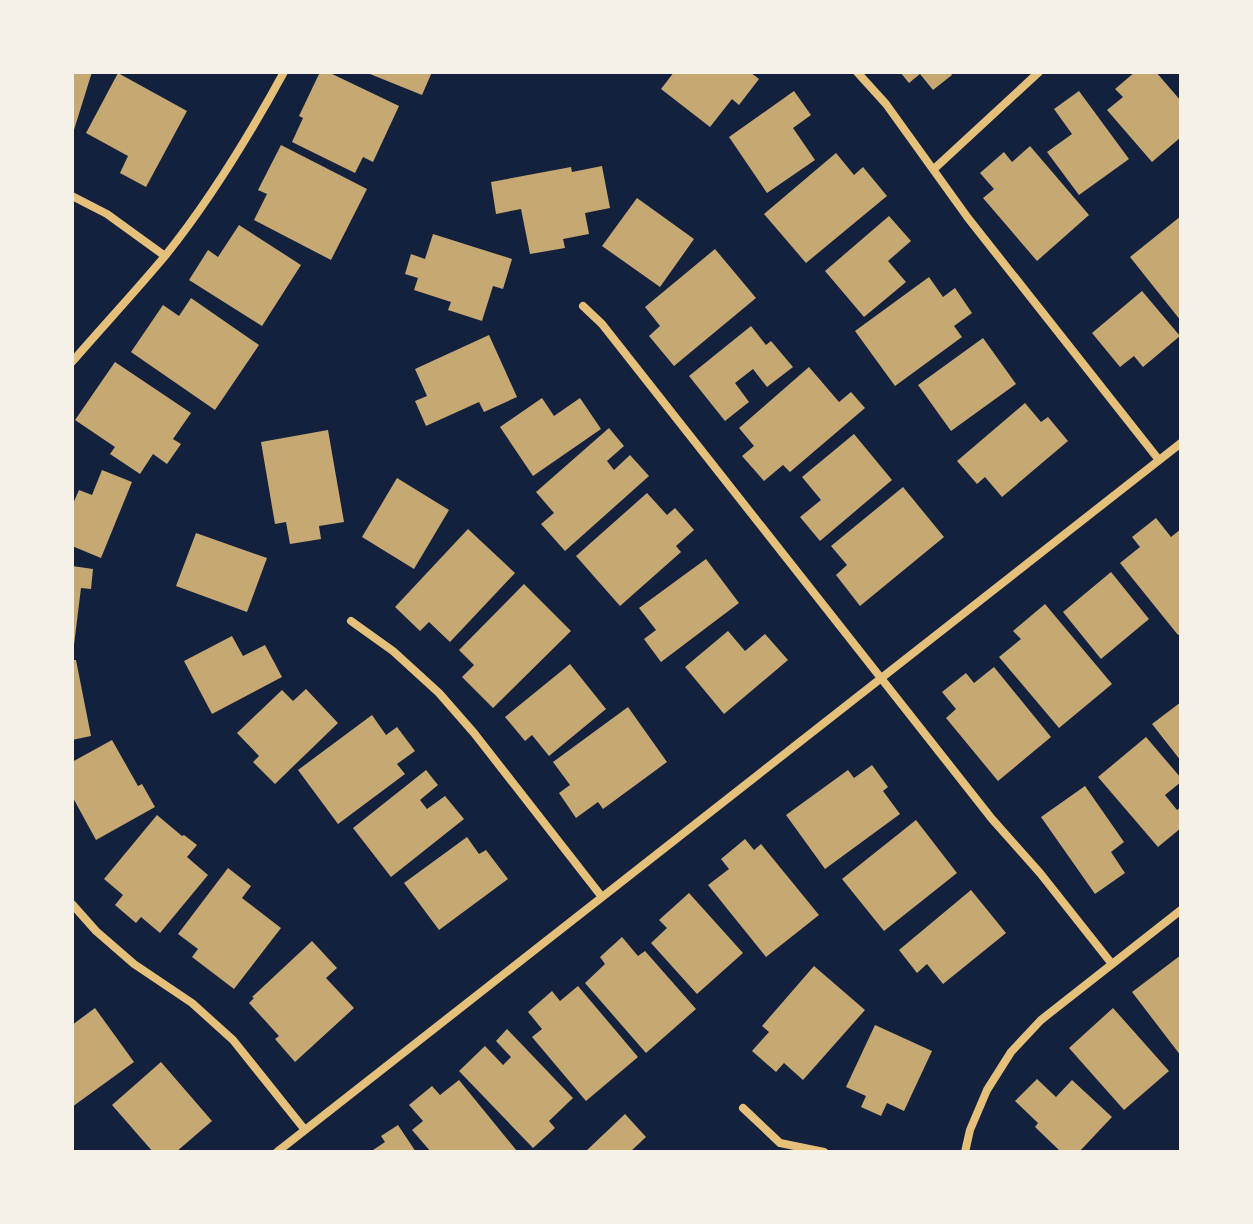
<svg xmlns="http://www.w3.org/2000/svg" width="1253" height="1224" viewBox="0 0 1253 1224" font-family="Quicksand,sans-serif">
<rect width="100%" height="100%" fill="#14213d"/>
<path fill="#c6a872" d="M72 72H92L73 133H72Z
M320 72H328L399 106 373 162 363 157 355 173 292 142 303 118 299 116Z
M365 72H432L422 95Z
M674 72H750L759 79 739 105 732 99 710 127 661 89Z
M900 72H950L952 75 933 90 920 74 909 83Z
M1135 72H1156L1181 101V137L1152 162 1107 110 1123 97 1115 89Z
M118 73 187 111 146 187 120 173 128 156 86 133Z
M794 91 811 115 793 128 815 160 767 193 729 137Z
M1079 91 1129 159 1079 195 1047 152 1072 134 1054 109Z
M281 145 367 189 331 260 254 220 267 194 258 190Z
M1030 146 1089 215 1037 261 983 198 994 189 980 173 1004 152 1012 162Z
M836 153 854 175 863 167 887 196 806 263 764 214Z
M602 166 610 208 585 213 589 234 563 239 565 248 530 254 521 209 496 214 491 182 571 167 572 172Z
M637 198 694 239 660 287 602 246Z
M889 216 911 241 888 261 906 282 864 317 825 271Z
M1181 216V321L1130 257Z
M239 225 301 265 262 326 189 280 208 250 218 257Z
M433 234 512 259 503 289 493 286 482 321 448 310 451 302 414 290 418 278 405 274 411 254 425 259Z
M715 249 756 298 674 366 649 336 660 326 645 307Z
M929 277 943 297 955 288 972 313 954 326 962 337 895 386 855 331Z
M1142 291 1180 336 1143 367 1134 356 1120 367 1092 333Z
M191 298 259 345 215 410 131 352 163 305 179 316Z
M751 326 766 345 771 341 793 367 767 387 753 369 735 383 749 402 725 421 689 376Z
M489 335 517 397 484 412 479 402 426 426 415 401 427 396 415 369Z
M983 338 1016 384 951 431 918 385Z
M115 362 191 413 173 439 181 444 167 464 153 454 140 474 110 454 115 447 75 420Z
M809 367 839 402 851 392 865 408 790 472 783 465 764 481 742 456 754 446 739 428Z
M542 398 554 416 580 398 601 429 533 476 500 427Z
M1025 403 1041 422 1048 417 1068 441 1002 497 985 477 977 484 957 461Z
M609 428 624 446 607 461 614 470 630 455 649 476 565 551 541 524 554 513 536 492Z
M328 430 344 522 319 526 321 539 290 544 286 522 275 524 261 442Z
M854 434 892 480 820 541 800 517 821 500 802 477Z
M102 470 132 482 101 558 72 546V506L79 490 92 495Z
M397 478 449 510 414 569 362 537Z
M903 487 944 537 860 606 836 575 847 565 831 546Z
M647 493 667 515 675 508 694 530 676 546 681 552 620 606 576 556Z
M1156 518 1171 537 1181 529V633L1178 635 1120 563 1140 547 1132 537Z
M468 529 515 573 450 642 429 622 420 631 395 607Z
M196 533 267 558 247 612 176 586Z
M706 559 739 603 661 662 644 639 656 630 639 608Z
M72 566 93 569 91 589 81 588 74 645H72Z
M1111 572 1149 619 1101 659 1063 612Z
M524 584 571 631 493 708 462 677 474 665 459 650Z
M1045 604 1112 684 1059 728 999 657 1021 639 1013 631Z
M728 631 745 651 765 634 788 660 724 714 685 667Z
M232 636 243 656 265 645 282 677 212 714 184 661Z
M72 660H76L91 736 72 740Z
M570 664 606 709 549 756 532 735 525 741 505 717Z
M994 667 1051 737 998 781 946 718 956 709 942 692 966 673 974 683Z
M306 689 338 723 275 784 253 762 259 756 237 733 282 690 293 701Z
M1181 702V761L1152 724Z
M628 707 667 762 603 809 598 802 576 818 559 793 570 785 553 762Z
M372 715 386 735 397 727 415 751 397 764 405 774 338 824 298 770Z
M1146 737 1181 778V782L1165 795 1177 810 1181 807V828L1158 847 1098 777Z
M112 740 138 786 142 784 155 807 96 840 72 796V762Z
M872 765 888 787 883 791 900 814 825 869 786 815 848 770 854 778Z
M426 770 438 785 420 800 427 809 445 796 464 819 391 877 353 828Z
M1085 786 1124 842 1111 852 1125 873 1095 894 1041 817Z
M157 815 182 836 184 835 197 845 187 857 208 875 160 933 141 917 136 923 115 905 123 895 104 879Z
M916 820 957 873 884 931 842 879Z
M467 837 479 854 486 850 508 879 439 930 404 883Z
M745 839 754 850 761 844 819 915 766 957 708 885 729 869 721 859Z
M228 868 251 886 242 898 281 928 234 989 192 957 198 949 178 934Z
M971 890 1006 933 943 984 927 964 917 973 899 950Z
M689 893 743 953 697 994 651 943 667 928 659 920Z
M622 937 638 956 645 951 696 1009 646 1053 585 983 605 964 600 957Z
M312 941 337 968 326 978 354 1008 295 1062 275 1039 279 1036 249 1003 254 998 252 997Z
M1181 955V1056L1132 992Z
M814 966 865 1010 803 1080 784 1063 776 1072 752 1051 769 1032 762 1026Z
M578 986 638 1057 586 1101 532 1037 542 1029 528 1012 552 991 560 1001Z
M95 1008 134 1062 72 1107V1025Z
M1113 1008 1169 1071 1124 1110 1069 1048Z
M875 1025 932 1051 904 1111 887 1103 881 1116 861 1107 866 1096 846 1087Z
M507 1029 573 1098 549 1121 555 1128 533 1148 459 1071 485 1046 503 1065 511 1057 496 1041Z
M161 1062 212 1121 176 1152H153L112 1105Z
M1037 1079 1056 1097 1072 1080 1112 1117 1079 1152H1061L1035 1127 1038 1123 1015 1101Z
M459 1080 517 1151 516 1152H431L412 1130 423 1121 409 1105 432 1086 440 1095Z
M625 1114 646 1137 630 1152H585Z
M398 1125 416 1152H370L385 1142 381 1136Z"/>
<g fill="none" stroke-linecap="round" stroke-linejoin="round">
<path stroke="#e5c07b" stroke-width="8" d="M857 72 886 104 968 218 1159 460
M934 169 1039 72
M72 196 107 214 165 256
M583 306 602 324 992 819 1040 873 1112 964
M72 362C103 326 135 292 165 256 211 199 249 136 284 72
M351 621 393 651 439 693 474 733 602 897
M72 904 96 931 134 964 192 1003 233 1040 305 1130
M743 1108 780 1143 824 1152
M277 1152 1181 443
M965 1152 970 1130 987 1090 1011 1052 1041 1020 1181 910"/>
</g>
<rect width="1253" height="1224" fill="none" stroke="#f6f1e7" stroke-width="148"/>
</svg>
